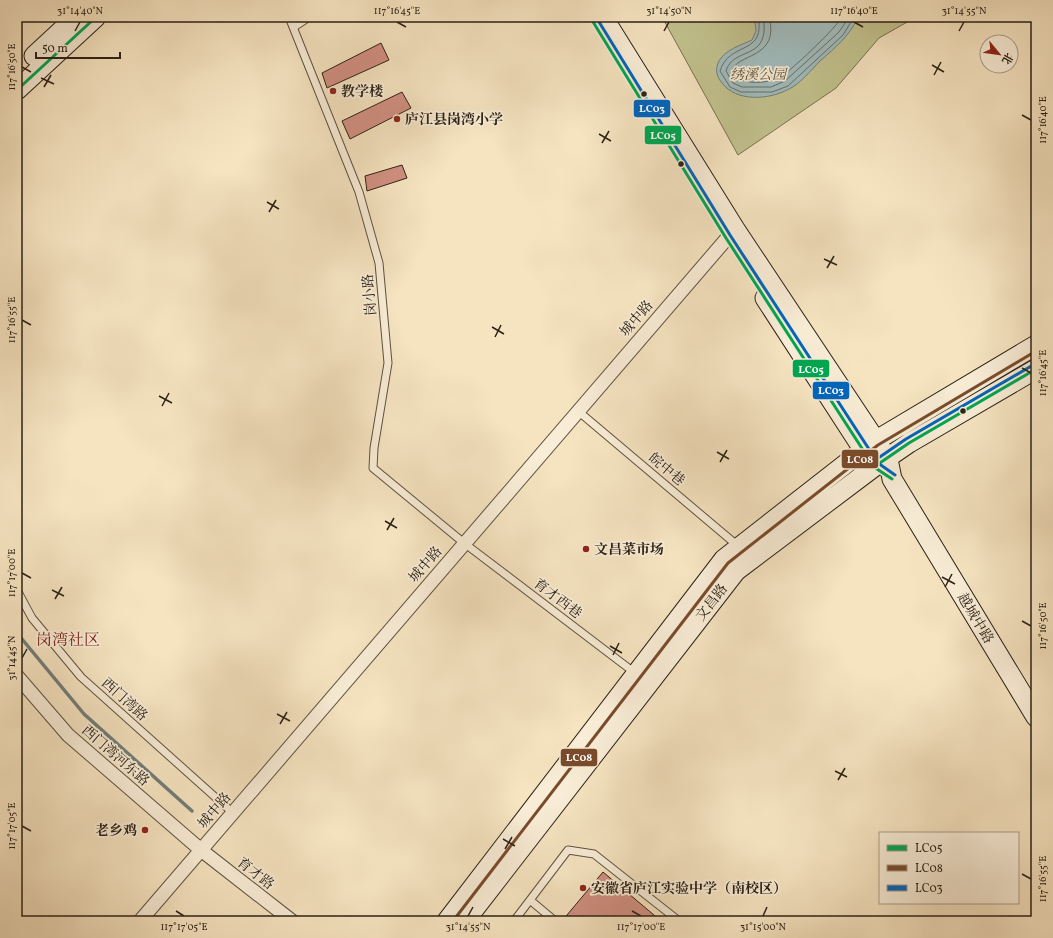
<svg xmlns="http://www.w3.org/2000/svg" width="1053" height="938" viewBox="0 0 1053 938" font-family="Vollkorn,'Noto Serif SC',serif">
<rect width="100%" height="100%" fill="#f6e4c1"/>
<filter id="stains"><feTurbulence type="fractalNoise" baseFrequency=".005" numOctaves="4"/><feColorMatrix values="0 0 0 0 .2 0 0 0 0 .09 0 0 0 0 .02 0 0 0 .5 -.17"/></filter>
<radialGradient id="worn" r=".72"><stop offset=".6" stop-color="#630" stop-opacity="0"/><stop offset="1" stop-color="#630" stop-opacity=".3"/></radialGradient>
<path fill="#c2c28e" stroke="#767252" d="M662 17H916L879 38 836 88 738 155Z"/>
<path fill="#a1bcbd" stroke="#727e7a" d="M726 17H858V18C849 36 835 48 820 61 811 70 800 84 789 89 769 100 736 102 722 83 716 76 715 69 719 61 725 50 741 45 752 40L756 31 755 22 747 19Z"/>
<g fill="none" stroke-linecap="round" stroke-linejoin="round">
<path stroke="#666e69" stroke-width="1" d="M753 17 759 22C762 55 729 42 720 71L730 87 741 92H772L788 86 843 35 854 17
M762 17C766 25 765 40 757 47 746 56 731 55 726 71L733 83 742 87H771L785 81 839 32 849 17
M769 17C781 60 734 53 732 72 742 86 766 84 780 77 790 72 837 27 842 17"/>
<path stroke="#727e7a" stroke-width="3.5" d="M17 633 84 714 192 811"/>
</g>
<path fill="#d29082" stroke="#2b2115" d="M381 43 389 60 327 88 322 73Z
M402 92 411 108 350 139 342 121Z
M402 165 407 178 367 191 365 176Z
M603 872 661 921H562Z"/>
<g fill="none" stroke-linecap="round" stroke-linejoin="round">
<g stroke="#5e5240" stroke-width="9">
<path id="lane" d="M289 17 359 192 379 263 388 363 374 448 373 468 464 543 635 673
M294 27 309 17
M578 411 738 546
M17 590 32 618 81 677 233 813
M530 900 568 850 594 854 679 921
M514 921 530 900 555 921"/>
</g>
<g stroke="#5e5240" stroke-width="15">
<path id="street" d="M17 676 68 735 201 850 292 921
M140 921 735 229"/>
</g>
<g stroke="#2b2115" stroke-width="21">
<path id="secondary" d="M603 17 735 229 888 459 892 479 1036 717
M34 56 76 17
M17 90 96 17
M765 298 870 460
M447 921 724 559 875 441 1036 345
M465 921 736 571 874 467 909 443 1036 369"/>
</g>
<use href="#lane" stroke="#f9edd7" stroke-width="7"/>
<use href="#street" stroke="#f9edd7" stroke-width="13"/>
<use href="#secondary" stroke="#f9edd7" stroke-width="19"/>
<g stroke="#f9edd7" stroke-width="6">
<path id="bus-1" d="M590 17 726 238 874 467 892 479
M17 90 96 17
M874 467 909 443 1036 369"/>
</g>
<g stroke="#f9edd7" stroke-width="6">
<path id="bus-2" d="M453 921 728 563 878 445 1036 351"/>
</g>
<g stroke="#f9edd7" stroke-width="6">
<path id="bus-3" d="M596 17 730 235 878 463 895 475
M871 463 906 439 1033 365"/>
</g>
<use href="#bus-1" stroke="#00a651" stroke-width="3"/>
<use href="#bus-2" stroke="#7a4b2a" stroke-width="3"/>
<use href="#bus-3" stroke="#0065bd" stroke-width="3"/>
</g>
<path fill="none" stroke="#2b2115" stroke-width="1.5" d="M397 22 406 27M854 22 863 27M75 31 80 22M664 31 669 22M959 31 964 22M932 65 944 72M22 67 31 72M934 75 941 62M41 78 54 84M44 87 51 75M1022 115 1031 120M599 134 611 141M602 143 609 131M267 202 279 209M269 212 276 200M824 259 837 265M827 268 834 256M22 320 31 325M492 327 504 334M495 337 501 325M1022 368 1031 373M159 396 172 403M162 406 169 393M717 452 729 459M720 462 727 450M385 521 397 528M387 530 394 518M22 573 31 578M942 577 955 584M945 587 952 574M52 590 64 596M55 599 62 587M1022 621 1031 626M610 646 622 653M613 655 619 643M22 658 27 649M277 714 290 721M280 724 287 712M835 771 847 777M838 780 845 768M22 826 31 831M503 839 515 846M505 849 512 837M1022 874 1031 879M176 911 184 916M632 911 641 916M468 916 473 907M763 916 767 907"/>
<g fill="#8f2418" stroke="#f9edd7" stroke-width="1.5">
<circle cx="333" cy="91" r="4"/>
<circle cx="397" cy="119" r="4"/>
<circle cx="586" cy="549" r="4"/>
<circle cx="145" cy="830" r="4"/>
<circle cx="583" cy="888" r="4"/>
</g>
<g fill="#2b2115" stroke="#f9edd7" stroke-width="1.5">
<circle cx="644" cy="94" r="3.5"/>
<circle cx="681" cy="164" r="3.5"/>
<circle cx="963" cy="411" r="3.5"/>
</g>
<g text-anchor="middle" stroke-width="3.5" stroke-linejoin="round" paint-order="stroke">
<g font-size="14" font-style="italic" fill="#585139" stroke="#f9edd7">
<text x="758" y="79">绣溪公园</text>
</g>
<g font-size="14" font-weight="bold" fill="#2b2115" stroke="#f9edd7" text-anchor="start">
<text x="341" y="96">教学楼</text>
<text x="405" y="124">庐江县岗湾小学</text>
<text x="594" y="554">文昌菜市场</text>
<text x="137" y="835" text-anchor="end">老乡鸡</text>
<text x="591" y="893">安徽省庐江实验中学（南校区）</text>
</g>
<g font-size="14" fill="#2b2115" stroke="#f9edd7">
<text transform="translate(369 295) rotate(-95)" y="5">岗小路</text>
<text transform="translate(636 318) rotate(-49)" y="5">城中路</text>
<text transform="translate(667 469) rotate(40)" y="5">皖中巷</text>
<text transform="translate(425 564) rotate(-49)" y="5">城中路</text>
<text transform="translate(558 598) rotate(37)" y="5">育才西巷</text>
<text transform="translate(711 602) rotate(-52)" y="5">文昌路</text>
<text transform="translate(976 618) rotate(59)" y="5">越城中路</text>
<text transform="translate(125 699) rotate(42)" y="5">西门湾路</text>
<text transform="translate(116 755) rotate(41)" y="5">西门湾河东路</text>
<text transform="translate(214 810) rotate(-49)" y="5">城中路</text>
<text transform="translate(256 873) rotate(38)" y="5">育才路</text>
</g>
<g font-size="16" fill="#7a1f14" stroke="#f9edd7">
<text x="68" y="645">岗湾社区</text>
</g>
</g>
<g stroke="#f9edd7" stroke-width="1.5">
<rect x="633" y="99" width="38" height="19" rx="4" fill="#0065bd"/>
<rect x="644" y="125" width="38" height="20" rx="4" fill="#00a651"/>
<rect x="792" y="359" width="38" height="19" rx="4" fill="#00a651"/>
<rect x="812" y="381" width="38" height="19" rx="4" fill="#0065bd"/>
<rect x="841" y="449" width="38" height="20" rx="4" fill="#7a4b2a"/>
<rect x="560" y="748" width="38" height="19" rx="4" fill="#7a4b2a"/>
</g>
<g font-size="11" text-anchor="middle" font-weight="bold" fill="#fff">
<text x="652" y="112">LC03</text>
<text x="663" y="139">LC05</text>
<text x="811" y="373">LC05</text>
<text x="831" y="394">LC03</text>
<text x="860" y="463">LC08</text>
<text x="579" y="761">LC08</text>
</g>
<rect width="1053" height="938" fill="none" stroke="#f6e4c1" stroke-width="44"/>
<rect x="879" y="832" width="140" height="72" fill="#f9edd7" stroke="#a79b89"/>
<rect x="887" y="845" width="20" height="6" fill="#00a651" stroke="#a79b89"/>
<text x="915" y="852" font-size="12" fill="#2b2115">LC05</text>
<rect x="887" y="865" width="20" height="6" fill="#7a4b2a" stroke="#a79b89"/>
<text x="915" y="872" font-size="12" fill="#2b2115">LC08</text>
<rect x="887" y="885" width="20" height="6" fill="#0065bd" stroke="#a79b89"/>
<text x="915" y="892" font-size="12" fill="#2b2115">LC03</text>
<g transform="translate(999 54) rotate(119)"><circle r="19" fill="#f9edd7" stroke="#a79b89"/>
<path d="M0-3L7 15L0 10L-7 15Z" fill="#8f2418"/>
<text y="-6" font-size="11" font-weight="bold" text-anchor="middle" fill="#2b2115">北</text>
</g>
<path d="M36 52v6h84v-6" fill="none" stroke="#2b2115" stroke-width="2"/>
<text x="42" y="52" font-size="12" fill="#2b2115" stroke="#f9edd7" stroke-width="3" paint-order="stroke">50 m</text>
<rect x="22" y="22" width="1009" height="894" fill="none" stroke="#2b2115" stroke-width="1.5"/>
<g font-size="10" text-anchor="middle" fill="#2b2115">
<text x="80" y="14">31°14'40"N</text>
<text x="397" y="14">117°16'45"E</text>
<text x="669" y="14">31°14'50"N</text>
<text x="854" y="14">117°16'40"E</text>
<text x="964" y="14">31°14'55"N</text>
<text transform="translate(11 67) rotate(-90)" y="4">117°16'50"E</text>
<text transform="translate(1042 120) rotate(-90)" y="4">117°16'40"E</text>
<text transform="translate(11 320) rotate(-90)" y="4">117°16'55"E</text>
<text transform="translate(1042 373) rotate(-90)" y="4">117°16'45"E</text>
<text transform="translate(11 573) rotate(-90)" y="4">117°17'00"E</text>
<text transform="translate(1042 626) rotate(-90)" y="4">117°16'50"E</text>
<text transform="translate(11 658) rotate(-90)" y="4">31°14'45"N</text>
<text transform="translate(11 826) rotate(-90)" y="4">117°17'05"E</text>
<text transform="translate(1042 879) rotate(-90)" y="4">117°16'55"E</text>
<text x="184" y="930">117°17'05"E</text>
<text x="468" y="930">31°14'55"N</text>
<text x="641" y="930">117°17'00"E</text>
<text x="763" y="930">31°15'00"N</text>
</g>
<rect width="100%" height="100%" filter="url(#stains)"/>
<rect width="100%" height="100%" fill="url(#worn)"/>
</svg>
